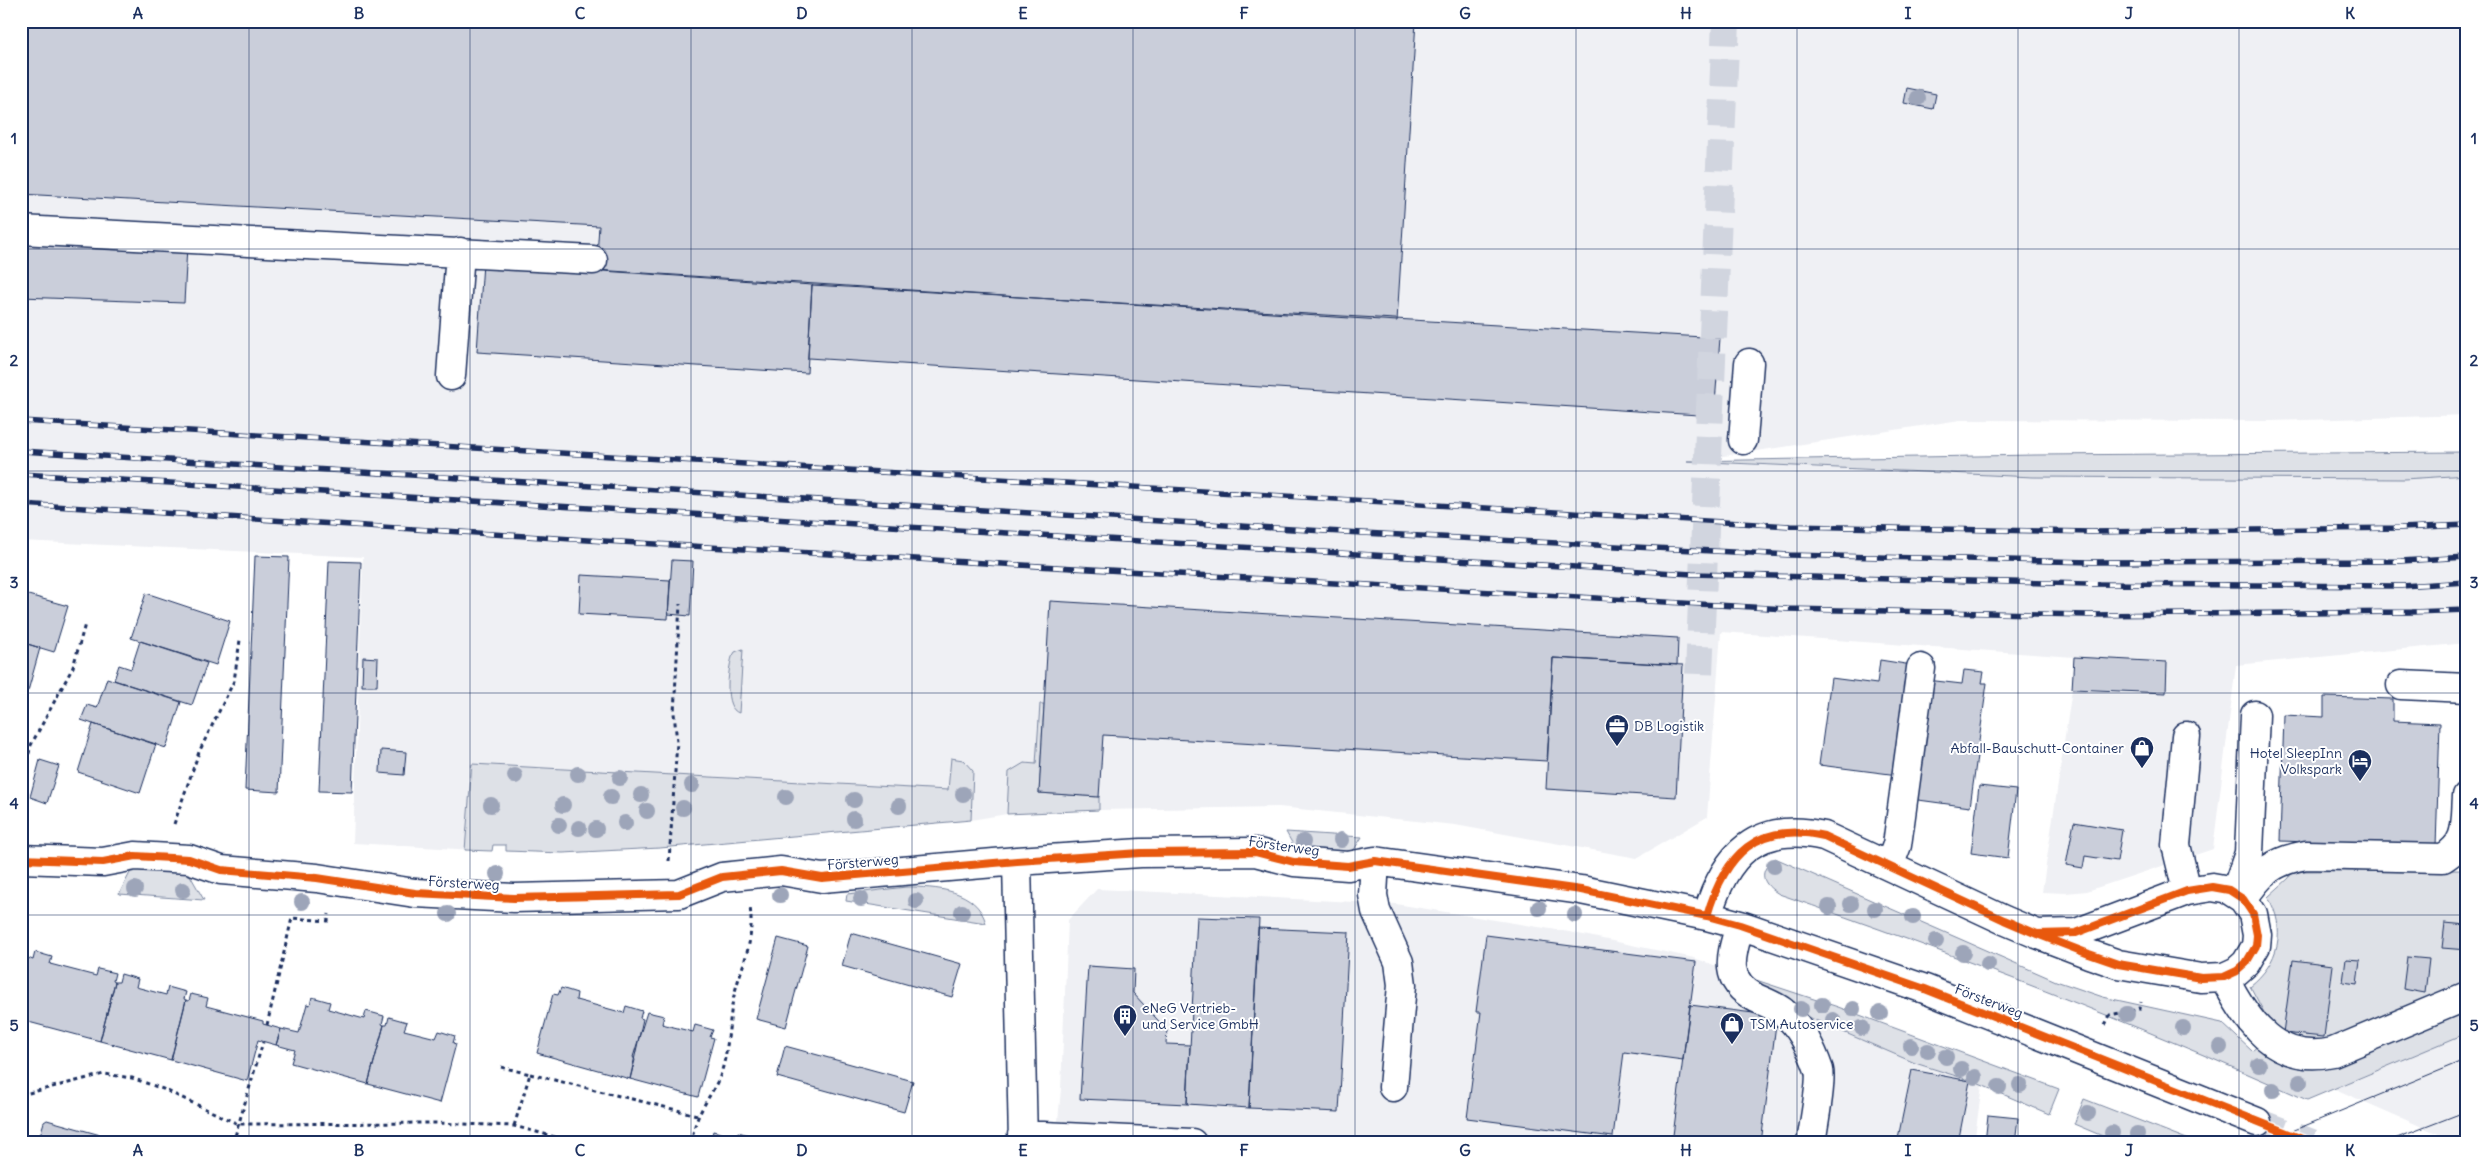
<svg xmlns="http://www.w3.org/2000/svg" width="2488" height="1164" viewBox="0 0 2488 1164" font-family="Delius,sans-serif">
<rect width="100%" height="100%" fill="#fff"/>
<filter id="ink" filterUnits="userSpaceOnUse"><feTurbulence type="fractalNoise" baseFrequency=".02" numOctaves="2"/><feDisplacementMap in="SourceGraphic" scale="10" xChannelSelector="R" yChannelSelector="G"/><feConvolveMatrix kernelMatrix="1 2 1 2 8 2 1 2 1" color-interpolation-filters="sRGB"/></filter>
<g filter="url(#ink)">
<path fill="#eff0f4" d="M21 21H2467V415L2271 421 1960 420 1691 461 2033 477 2404 479 2467 475V643L2236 665 2213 849 2087 891 2066 893 2042 892 2072 689 2074 657 1721 632 1707 817 1637 858 1455 825 1279 807 1099 810 1007 814 971 820 660 848 563 853 506 851V845H493L492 851 353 843 363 557 21 541Z
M1097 889 1396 904 1569 932 1694 958 1750 978 1760 991 1813 1019 1915 1063 1972 1081 1982 1086 1974 1143H1056L1061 1089 1068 920Z
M2467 1033V1143H2459L2335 1089Z"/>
<path fill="#dee1e7" stroke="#7c88a2" d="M2467 452V475L2404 479 2033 477 1687 461 2035 455Z
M743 649 739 713C723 708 728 671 732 657L735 652Z
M1040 704H1044L1039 793 1099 797V810L1007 814 1009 772 1024 763 1036 764Z
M951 758 963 760 973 771 971 820 660 848 563 853 506 851V845H493L492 851 465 850 472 764 948 790Z
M1286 832 1362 837 1350 856 1297 852Z
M1775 858 2056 981 2103 997 2222 1023 2252 1051 2274 1031 2250 986C2279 963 2287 930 2268 897L2289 878 2292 871 2467 870V1033L2307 1100C2135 1023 1957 955 1779 894 1762 884 1757 872 1775 858Z
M133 867 187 870 204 900 119 894Z
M906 887C936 887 976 889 986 923L846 901 847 894Z
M1750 978 1838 1007 2059 1089 2049 1114 1972 1081 1915 1063 1813 1019 1760 991Z
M2084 1099 2197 1143H2119L2074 1124Z"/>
<path fill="#caceda" stroke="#1b2f5e" d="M21 21H1416L1397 321 596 270 599 226 21 194Z
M1907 88 1936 94 1933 109 1904 103Z
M21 239 187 246 184 303 21 297Z
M483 263 812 285 807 373 477 352Z
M812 285 1720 338 1714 416 808 358Z
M255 556 289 557 279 792 245 790Z
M672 560 693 561 690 616 668 614Z
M329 561 361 562 352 792 319 791Z
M581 575 670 580 668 619 579 614Z
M21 593 68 606 54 652 21 642Z
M146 593 230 621 216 665 131 638Z
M1050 601 1678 638 1677 665 1553 658 1547 761 1103 735 1099 797 1039 793Z
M140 641 207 663 192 705 114 680 119 665 131 669Z
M21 642 40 648 28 691 21 689Z
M363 657 378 658 377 686H362Z
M2074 657 2167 662 2166 693 2072 689Z
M1553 658 1683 665 1676 797 1546 789Z
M1880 660 1912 665 1898 775 1819 765 1831 678 1877 684Z
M1964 670 1984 672 1982 683H1987L1970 807 1911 799 1927 680 1962 684Z
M107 678 181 702 166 748 81 720 87 705 97 708Z
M2324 697 2393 699V721L2440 723 2436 846 2280 841 2284 715 2324 717Z
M93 724 156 744 140 793 78 772Z
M381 750 406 752 404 775 380 773Z
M40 760 59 766 47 803 30 797Z
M1979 786 2016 790 2008 858 1971 853Z
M2074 822 2122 830 2117 861 2085 856 2083 868 2066 865Z
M1197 917 1259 919 1249 1108 1187 1104Z
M2445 923 2467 925V950L2442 948Z
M1258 928 1349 932 1339 1112 1249 1108Z
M851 933 962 964 952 997 842 966Z
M1486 935 1696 962 1683 1060 1624 1052 1613 1137 1467 1118 1481 1012H1476Z
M778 938 808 946 786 1027 756 1019Z
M35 952 52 957 50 964 96 976 98 969 115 973 113 981 115 982 100 1041 21 1020V970L25 957 33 960Z
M2407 957 2429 959 2425 993 2403 989Z
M2346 959 2360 960 2357 984 2343 982Z
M2293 960 2333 965 2324 1037 2283 1033Z
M1088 966 1134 969 1133 993 1167 1030 1166 1044 1190 1045 1187 1104 1080 1099Z
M121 974 138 979 136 987 166 995 168 987 186 992 184 999 186 1000 171 1060 100 1041 115 982H119Z
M561 988 577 993 576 1000 624 1013 626 1006 642 1011 640 1018 643 1019 630 1079 537 1053 553 994 558 995Z
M191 994 208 998 206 1006 263 1021V1024L281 1029 276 1045 258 1040 247 1081 171 1060 186 1000 189 1001Z
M312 997 330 1002 328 1009 364 1019 366 1011 384 1016 382 1024 384 1025 368 1084 291 1063 295 1050 276 1045 281 1029 299 1033 307 1004 310 1005Z
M1690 1005 1777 1016 1761 1143H1672Z
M647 1012 664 1016 662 1024 693 1032 695 1025 713 1030 710 1037 714 1038 698 1097 630 1079 635 1060 633 1057Z
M389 1017 407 1022 404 1030 436 1038 439 1031 455 1036 453 1043 456 1044 440 1103 368 1084 384 1025H387Z
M785 1046 913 1081 904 1112 777 1077Z
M1912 1070 1970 1081 1958 1143H1897Z
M1988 1115 2018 1118 2015 1143H1985Z
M47 1120 111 1138 110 1143 38 1142 44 1122Z
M713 1131 736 1137 738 1132 771 1141 710 1143Z"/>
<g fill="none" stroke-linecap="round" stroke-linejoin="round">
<path stroke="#d1d5df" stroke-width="28" stroke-dasharray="28 14" stroke-linecap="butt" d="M1699 674 1726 21
M2257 1122 2312 1143"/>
<g stroke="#1b2f5e" stroke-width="31">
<path id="minor" d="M21 230 593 260
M451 376 460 252
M1743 440 1749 363
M2401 685 2467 688
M2186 736 2176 845 2187 891
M21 859 103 862 135 856 189 859 221 870 317 878 415 893 514 898 679 894 722 877 781 871 822 878 1017 861 1141 853 1255 852 1294 862 1348 866 1375 861 1581 890 1707 916 1740 925 1925 989 2257 1122
M1017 861 1023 1143
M1375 861 1373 895 1376 911 1399 962 1402 985 1393 1087
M1889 866 1897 845 1921 668
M2235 893 2249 853 2255 715
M2243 899C2261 872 2273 861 2306 855L2443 858C2469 843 2465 823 2467 796
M1707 916C1725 854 1757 821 1824 836L2004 920 2037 934 2089 954 2118 964 2201 978 2224 977 2237 971 2246 963 2256 946 2257 935 2253 914 2243 899 2229 890 2212 887 2187 891 2076 933 2037 934
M1740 925C1731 956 1722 980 1756 998 1765 1002 1776 1006 1783 1012 1800 1025 1812 1050 1819 1070 1822 1081 1813 1129 1811 1143
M2224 977C2247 1022 2276 1065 2333 1052L2467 996
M1022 1135 1192 1143"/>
</g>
<path stroke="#1b2f5e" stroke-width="3" stroke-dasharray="4 4" stroke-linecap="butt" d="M21 785 31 745 73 667 85 624
M174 824 199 752 234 681 240 640
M669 861 677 742 674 713 680 604
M267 1025 292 918 328 921 329 914
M2105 1025 2110 1015 2140 1009 2141 1002
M501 1067 530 1074 514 1126
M530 1074 697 1115
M21 1095 104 1074 132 1078 163 1089 238 1124 436 1123 514 1126 578 1143
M233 1143 263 1042
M692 1143C693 1116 710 1099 720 1076 729 1051 728 1026 733 1000 741 964 755 946 750 907"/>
<use href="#minor" stroke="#fff" stroke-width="28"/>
<path stroke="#1b2f5e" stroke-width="1" d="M2263 1143 2467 1059
M2384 1143 2467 1111"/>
<g stroke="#1b2f5e" stroke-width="5.5">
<path id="rail" d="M21 421 1790 526 2091 532 2401 528 2467 525
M21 451 1324 531 1789 555 2092 562 2401 561 2467 557
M21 474 1692 574 2088 584 2401 586 2467 582
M21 504 603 541 1787 609 2088 615 2412 612 2467 610"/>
</g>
<use href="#rail" stroke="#fff" stroke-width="4" stroke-dasharray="11" stroke-linecap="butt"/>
<g stroke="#fff" stroke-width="11">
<path id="cycleway" d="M21 859 103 862 135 856 189 859 221 870 317 878 415 893 514 898 679 894 722 877 781 871 822 878 1017 861 1141 853 1255 852 1294 862 1348 866 1375 861 1581 890 1707 916 1740 925 1925 989 2312 1143
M1707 916C1725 854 1757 821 1824 836L2004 920 2037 934 2089 954 2118 964 2201 978 2224 977 2237 971 2246 963 2256 946 2257 935 2253 914 2243 899 2229 890 2212 887 2187 891 2076 933 2037 934"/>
</g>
<use href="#cycleway" stroke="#e8590c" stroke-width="8"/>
</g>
<g fill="#9da5b9">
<circle cx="1918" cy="98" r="8"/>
<circle cx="578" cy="774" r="8"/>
<circle cx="515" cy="776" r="8"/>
<circle cx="620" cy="778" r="8"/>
<circle cx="692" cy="785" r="8"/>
<circle cx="963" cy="794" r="8"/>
<circle cx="641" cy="795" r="8"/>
<circle cx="611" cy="797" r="8"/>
<circle cx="786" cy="797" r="8"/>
<circle cx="854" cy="800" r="8"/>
<circle cx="491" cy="805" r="8"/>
<circle cx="563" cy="805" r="8"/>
<circle cx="899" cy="806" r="8"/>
<circle cx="683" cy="808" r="8"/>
<circle cx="647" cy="811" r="8"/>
<circle cx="854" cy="819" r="8"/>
<circle cx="625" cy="823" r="8"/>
<circle cx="559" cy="825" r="8"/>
<circle cx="579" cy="828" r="8"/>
<circle cx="596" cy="829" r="8"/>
<circle cx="1341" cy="840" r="8"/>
<circle cx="1303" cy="842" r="8"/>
<circle cx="1774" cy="866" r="8"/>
<circle cx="497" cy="874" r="8"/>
<circle cx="135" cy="889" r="8"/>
<circle cx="183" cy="890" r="8"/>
<circle cx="780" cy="895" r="8"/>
<circle cx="861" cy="899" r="8"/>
<circle cx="916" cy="901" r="8"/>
<circle cx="302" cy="902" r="8"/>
<circle cx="1851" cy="904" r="8"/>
<circle cx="1829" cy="907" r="8"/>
<circle cx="1539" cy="908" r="8"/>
<circle cx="1875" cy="909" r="8"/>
<circle cx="962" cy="912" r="8"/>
<circle cx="448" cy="914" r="8"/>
<circle cx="1575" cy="915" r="8"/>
<circle cx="1913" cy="917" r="8"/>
<circle cx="1936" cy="941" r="8"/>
<circle cx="1963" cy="953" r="8"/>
<circle cx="1988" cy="964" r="8"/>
<circle cx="1822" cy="1005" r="8"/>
<circle cx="1801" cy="1009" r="8"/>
<circle cx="1853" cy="1009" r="8"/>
<circle cx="1880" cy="1013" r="8"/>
<circle cx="2127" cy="1014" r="8"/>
<circle cx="1833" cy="1020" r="8"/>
<circle cx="1862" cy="1028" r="8"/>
<circle cx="2183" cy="1028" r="8"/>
<circle cx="1911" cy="1046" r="8"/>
<circle cx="2220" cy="1047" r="8"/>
<circle cx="1928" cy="1051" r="8"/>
<circle cx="1946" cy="1057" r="8"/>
<circle cx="2259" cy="1065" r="8"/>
<circle cx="1961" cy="1069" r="8"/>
<circle cx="1975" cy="1077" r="8"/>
<circle cx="2300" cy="1082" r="8"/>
<circle cx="2020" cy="1085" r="8"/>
<circle cx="1999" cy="1087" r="8"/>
<circle cx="2273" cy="1090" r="8"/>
<circle cx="2088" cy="1113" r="8"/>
<circle cx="2112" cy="1133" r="8"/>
<circle cx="2137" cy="1134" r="8"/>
</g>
</g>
<path fill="none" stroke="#1b2f5e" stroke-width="1" stroke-opacity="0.55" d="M249 21V1143M470 21V1143M691 21V1143M912 21V1143M1133 21V1143M1355 21V1143M1576 21V1143M1797 21V1143M2018 21V1143M2239 21V1143M21 249H2467M21 471H2467M21 693H2467M21 915H2467"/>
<defs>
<g id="office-pin" transform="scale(1.25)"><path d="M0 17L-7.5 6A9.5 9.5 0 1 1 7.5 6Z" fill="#1b2f5e" stroke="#fff"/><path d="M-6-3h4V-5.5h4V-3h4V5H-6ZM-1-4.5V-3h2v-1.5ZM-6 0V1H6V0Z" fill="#fff"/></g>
<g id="shop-pin" transform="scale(1.25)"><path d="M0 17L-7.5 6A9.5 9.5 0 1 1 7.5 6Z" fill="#1b2f5e" stroke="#fff"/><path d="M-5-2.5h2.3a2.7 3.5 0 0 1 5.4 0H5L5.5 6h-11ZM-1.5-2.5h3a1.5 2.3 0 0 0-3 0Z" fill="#fff"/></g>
<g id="hotel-pin" transform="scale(1.25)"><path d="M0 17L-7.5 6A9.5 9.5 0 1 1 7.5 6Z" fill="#1b2f5e" stroke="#fff"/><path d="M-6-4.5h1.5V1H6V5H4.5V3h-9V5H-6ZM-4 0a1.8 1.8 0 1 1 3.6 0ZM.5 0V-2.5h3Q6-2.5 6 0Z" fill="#fff"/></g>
<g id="building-pin" transform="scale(1.25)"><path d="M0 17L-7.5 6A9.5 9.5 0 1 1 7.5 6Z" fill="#1b2f5e" stroke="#fff"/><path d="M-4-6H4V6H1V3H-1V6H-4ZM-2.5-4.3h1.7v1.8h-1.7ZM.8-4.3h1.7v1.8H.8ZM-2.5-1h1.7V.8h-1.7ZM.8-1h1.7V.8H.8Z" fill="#fff"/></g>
</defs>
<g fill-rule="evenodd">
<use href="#office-pin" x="1617" y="726"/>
<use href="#shop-pin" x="2142" y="748"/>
<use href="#hotel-pin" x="2360" y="761"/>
<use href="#building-pin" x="1125" y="1016"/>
<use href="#shop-pin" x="1732" y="1024"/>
</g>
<g text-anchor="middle" stroke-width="4" stroke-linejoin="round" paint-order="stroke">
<g font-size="14" fill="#1b2f5e" stroke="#fff" text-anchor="start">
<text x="1634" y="731">DB Logistik</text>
<text x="2124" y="753" text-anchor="end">Abfall-Bauschutt-Container</text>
<text x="2342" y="758" text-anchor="end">Hotel SleepInn<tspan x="2342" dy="16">Volkspark</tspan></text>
<text x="1142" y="1013">eNeG Vertrieb-<tspan x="1142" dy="16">und Service GmbH</tspan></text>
<text x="1750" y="1029">TSM Autoservice</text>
</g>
<g font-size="14" fill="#1b2f5e" stroke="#fff">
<text transform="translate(1284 846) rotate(8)" y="5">Försterweg</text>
<text transform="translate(863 862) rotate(-5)" y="5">Försterweg</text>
<text transform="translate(464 883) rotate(3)" y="5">Försterweg</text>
<text transform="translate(1989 1001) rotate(21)" y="5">Försterweg</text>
</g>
</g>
<rect width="2488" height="1164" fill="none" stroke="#fff" stroke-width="55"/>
<rect x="28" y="28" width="2432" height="1108" fill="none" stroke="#1b2f5e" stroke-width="2"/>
<g font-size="16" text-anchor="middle" font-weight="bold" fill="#1b2f5e">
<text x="138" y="19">A</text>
<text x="359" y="19">B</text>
<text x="580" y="19">C</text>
<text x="802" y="19">D</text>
<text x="1023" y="19">E</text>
<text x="1244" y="19">F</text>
<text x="1465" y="19">G</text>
<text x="1686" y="19">H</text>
<text x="1908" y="19">I</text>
<text x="2129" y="19">J</text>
<text x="2350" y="19">K</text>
<text x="14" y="144">1</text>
<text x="2474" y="144">1</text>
<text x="14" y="366">2</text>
<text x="2474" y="366">2</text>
<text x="14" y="588">3</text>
<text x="2474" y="588">3</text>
<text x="14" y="809">4</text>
<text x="2474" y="809">4</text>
<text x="14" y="1031">5</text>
<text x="2474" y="1031">5</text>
<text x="138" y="1156">A</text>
<text x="359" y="1156">B</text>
<text x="580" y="1156">C</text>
<text x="802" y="1156">D</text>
<text x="1023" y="1156">E</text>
<text x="1244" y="1156">F</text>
<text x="1465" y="1156">G</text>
<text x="1686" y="1156">H</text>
<text x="1908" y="1156">I</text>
<text x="2129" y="1156">J</text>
<text x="2350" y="1156">K</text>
</g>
</svg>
